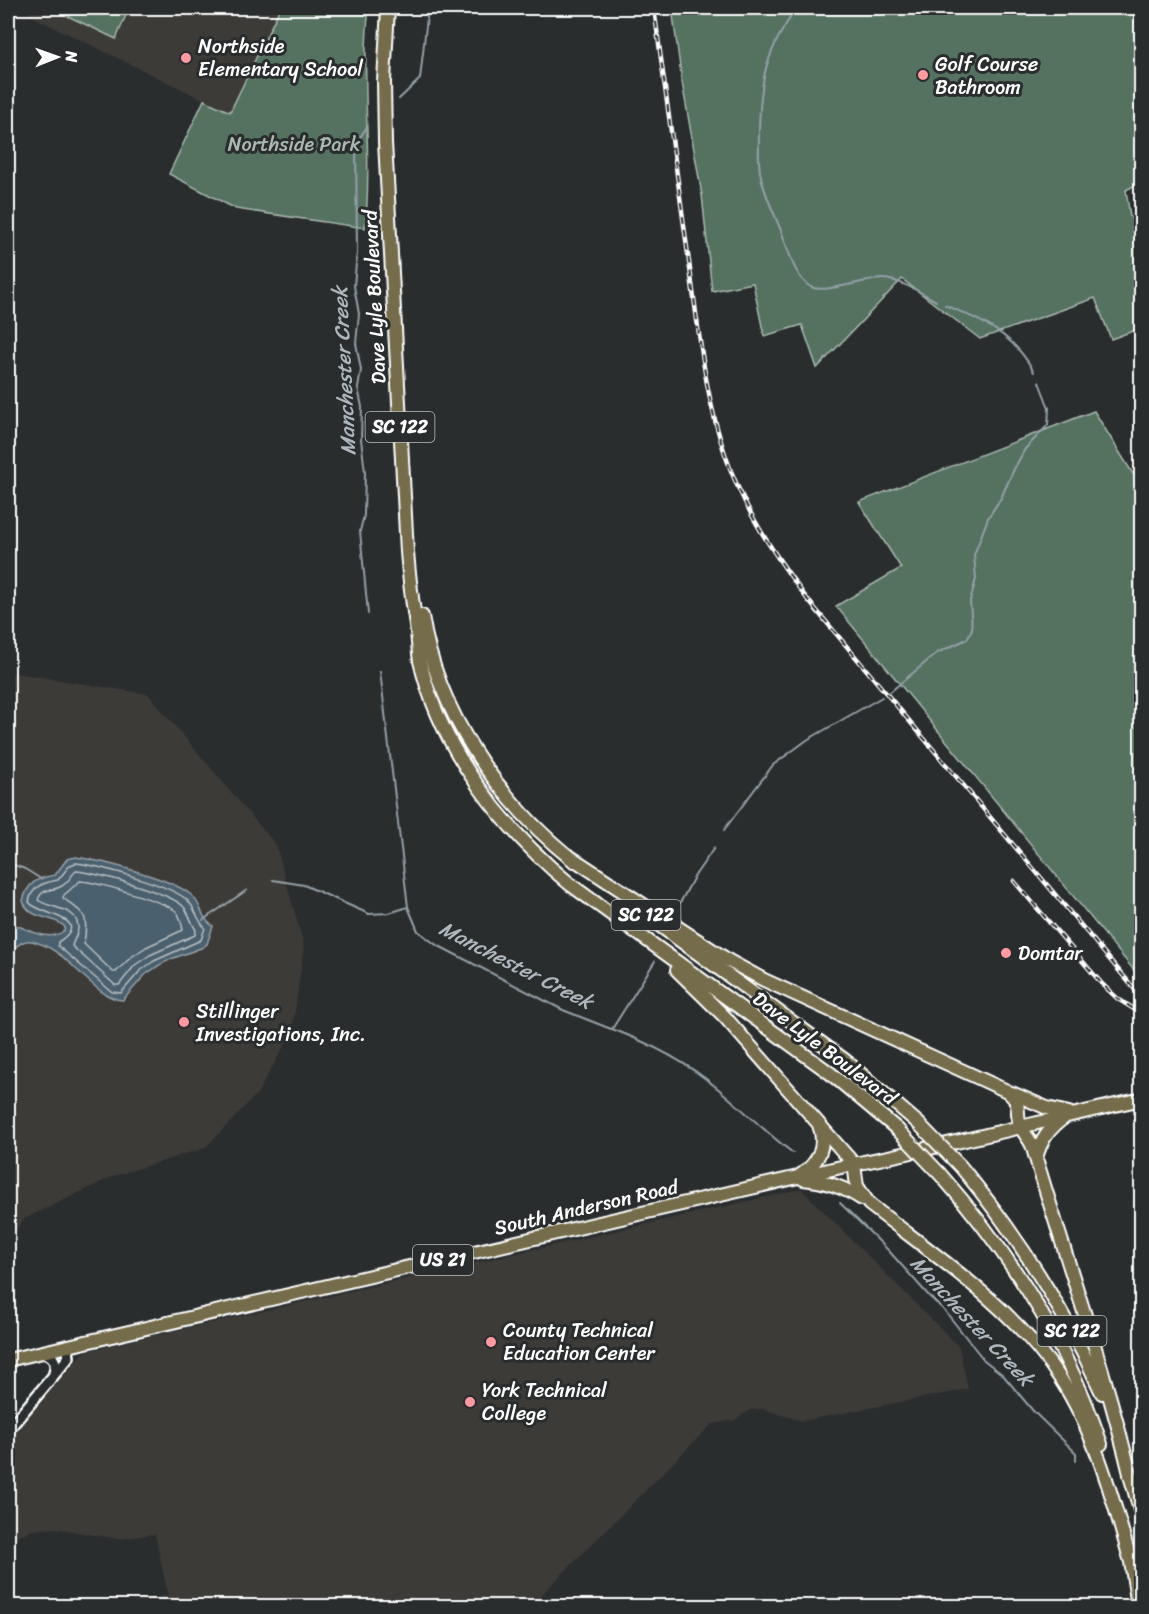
<svg xmlns="http://www.w3.org/2000/svg" width="1149" height="1614" viewBox="0 0 1149 1614" font-family="Sriracha,sans-serif">
<rect width="100%" height="100%" fill="#2a2d2e"/>
<filter id="ink" filterUnits="userSpaceOnUse"><feTurbulence type="fractalNoise" baseFrequency=".0167" numOctaves="2"/><feDisplacementMap in="SourceGraphic" scale="12" xChannelSelector="R" yChannelSelector="G"/><feConvolveMatrix kernelMatrix="1 2 1 2 8 2 1 2 1" color-interpolation-filters="sRGB"/></filter>
<g filter="url(#ink)">
<path fill="#3d3b38" d="M32 8H280L229 112 29 15Z
M8 672 148 694 276 845 304 946 292 1032 257 1094 205 1148 114 1176 24 1219 8 1242Z
M801 1189 959 1347 968 1389 802 1421 762 1409 750 1410 735 1420 712 1424 530 1606H118L168 1595 155 1534 118 1539 55 1528 33 1530 8 1539V1435L73 1362 87 1351Z"/>
<path fill="#557261" stroke="#aab8b0" stroke-width="1.5" d="M54 8H129L116 39 53 9Z
M280 8H369C360 81 373 154 365 228L236 209 169 174 204 100 230 112Z
M672 8H1141V182L1126 190 1130 216 1141 235V328L1111 339 1095 298 980 339 902 279 817 368 802 325 764 336 753 283 712 291 702 195 682 82Z
M1094 411 1133 474 1141 469V979L836 606 901 568 859 502Z"/>
<path fill="#4b606e" stroke="#93a0a8" stroke-width="1.5" d="M76 857C102 861 170 878 190 894 203 904 199 917 213 926L207 944 201 948 171 959 158 966 145 975 123 1000C96 1000 72 955 41 944 37 943 32 940 27 941 21 941 14 949 8 952V923C26 926 45 944 64 931L65 927C52 914 30 921 23 901 27 883 37 878 55 875L67 859Z"/>
<g fill="none" stroke-linecap="round" stroke-linejoin="round">
<path stroke="#b7bfc5" stroke-width="1.5" d="M76 863C99 866 173 885 188 901 196 909 197 920 205 928L201 940 154 961 140 971 121 993 112 992 58 946V942C96 917 37 915 29 902 32 885 44 883 58 880L70 865Z
M76 871C97 873 168 892 183 906 189 912 191 923 196 930L195 935 150 955 135 965 119 985H115L72 946C73 940 78 935 78 928 78 906 49 909 38 900 42 887 52 892 62 886 69 882 71 875 76 871Z
M80 881C96 882 167 902 177 912 180 916 182 925 183 930L146 947 130 958 116 972H113L84 944C88 914 87 916 63 898L64 895Z"/>
<path stroke="#93a0a8" stroke-width="2" d="M797 8C766 50 760 79 759 131 759 144 758 158 760 172 764 195 775 214 783 236 789 252 795 278 811 287 825 294 864 279 882 279 899 279 922 293 936 301
M399 99 420 79 428 8
M366 128 356 144 357 252 354 286 359 314 356 343 361 370 358 388 362 407 361 439 365 472 364 515 360 531 368 614
M945 305C983 321 1014 334 1034 372
M380 671 408 907 418 931 435 944 563 1010 611 1029
M890 692 937 653 967 639 972 629 970 601 976 579 974 555 988 518 1001 498 1014 469 1025 449 1048 425 1049 408 1039 382
M724 830 773 765 807 740 882 697
M8 863 25 869 41 879
M273 880 304 885 369 914 389 913 408 907
M203 920 247 890
M681 920 679 905 694 877 714 848
M655 961 612 1029C649 1043 685 1061 716 1087 743 1109 766 1133 793 1153
M840 1203 888 1250 930 1297 945 1311 984 1360 1003 1375 1034 1412 1076 1453V1461"/>
<g stroke="#fff" stroke-width="14">
<path id="tertiary" d="M41 1352C52 1355 58 1360 54 1373
M8 1430 69 1357 67 1345"/>
</g>
<g stroke="#fff" stroke-width="16">
<path id="primary" d="M388 8 384 81 385 142 407 552C409 577 412 600 416 625 418 637 418 649 420 661 440 749 503 829 571 885L830 1073 897 1129
M422 616C437 712 498 801 574 861
M569 856 729 961 764 980 1007 1091C1024 1105 1014 1112 1021 1127 1024 1134 1029 1138 1032 1145 1065 1257 1105 1368 1132 1482
M652 920 846 1061 918 1123
M677 970 724 1016 854 1164 857 1186 869 1204C936 1257 1012 1305 1060 1378 1097 1435 1114 1504 1133 1569
M1012 1093 1047 1108 1069 1113
M1036 1158C1041 1140 1049 1128 1065 1117
M961 1167C1019 1237 1065 1310 1102 1393
M940 1174C1010 1253 1067 1343 1101 1444
M799 1176C818 1164 827 1146 819 1125
M803 1179C825 1181 844 1187 862 1199
M8 1360 854 1164C951 1145 1046 1120 1142 1099
M1130 1475 1142 1517
M1131 1562 1138 1606"/>
</g>
<use href="#tertiary" stroke="#2a2d2e" stroke-width="9"/>
<use href="#primary" stroke="#746c4b" stroke-width="12"/>
<g stroke="#fff" stroke-width="4.5">
<path id="rail" d="M654 8C666 95 678 182 690 269 699 332 705 397 726 457 744 510 774 554 807 599L1142 998
M1014 881 1102 984 1118 999 1142 1014"/>
</g>
<use href="#rail" stroke="#2a2d2e" stroke-width="2" stroke-dasharray="7" stroke-linecap="butt"/>
<g stroke="#fff" stroke-width="16" stroke-linecap="butt">
<path id="primary-bridge" d="M918 1123 961 1167
M897 1129 940 1174"/>
</g>
<use href="#primary-bridge" stroke="#746c4b" stroke-width="12"/>
</g>
</g>
<g fill="#ff9aa2" stroke="#2a2d2e" stroke-width="2">
<circle cx="186" cy="58" r="6"/>
<circle cx="923" cy="75" r="6"/>
<circle cx="1006" cy="953" r="6"/>
<circle cx="184" cy="1022" r="6"/>
<circle cx="491" cy="1342" r="6"/>
<circle cx="470" cy="1402" r="6"/>
</g>
<g text-anchor="middle" stroke-width="6" stroke-linejoin="round" paint-order="stroke">
<g fill="#2a2d2e" stroke="#bfc0c0" stroke-width="1.5">
<rect x="365.5" y="412" width="69" height="30" rx="4.5"/>
<rect x="611.5" y="900" width="69" height="30" rx="4.5"/>
<rect x="413" y="1245" width="60" height="30" rx="4.5"/>
<rect x="1037.5" y="1316" width="69" height="30" rx="4.5"/>
</g>
<g font-size="18" font-weight="bold" fill="#fff">
<text x="400" y="433">SC 122</text>
<text x="646" y="921">SC 122</text>
<text x="443" y="1266">US 21</text>
<text x="1072" y="1337">SC 122</text>
</g>
<g font-size="20" fill="#fff" stroke="#2a2d2e" text-anchor="start">
<text x="198" y="53">Northside<tspan x="198" dy="23">Elementary School</tspan></text>
<text x="935" y="71">Golf Course<tspan x="935" dy="23">Bathroom</tspan></text>
<text x="1018" y="960">Domtar</text>
<text x="196" y="1018">Stillinger<tspan x="196" dy="23">Investigations, Inc.</tspan></text>
<text x="503" y="1337">County Technical<tspan x="503" dy="23">Education Center</tspan></text>
<text x="482" y="1397">York Technical<tspan x="482" dy="23">College</tspan></text>
</g>
<g font-size="20" fill="#aab8b0" stroke="#2a2d2e">
<text x="294" y="151">Northside Park</text>
</g>
<g font-size="20" fill="#fff" stroke="#2a2d2e">
<text transform="translate(374 297) rotate(-93)" y="7">Dave Lyle Boulevard</text>
<text transform="translate(825 1048) rotate(37)" y="7">Dave Lyle Boulevard</text>
<text transform="translate(586 1207) rotate(-13)" y="7">South Anderson Road</text>
</g>
<g font-size="21" font-style="italic" fill="#aeb7be" stroke="#2a2d2e">
<text transform="translate(344 371) rotate(-93)" y="7">Manchester Creek</text>
<text transform="translate(516 965) rotate(27)" y="7">Manchester Creek</text>
<text transform="translate(972 1321) rotate(47)" y="7">Manchester Creek</text>
</g>
</g>
<rect width="1149" height="1614" fill="none" stroke="#2a2d2e" stroke-width="30"/>
<rect x="15" y="15" width="1119" height="1584" fill="none" stroke="#fff" stroke-width="2" filter="url(#ink)"/>
<g transform="translate(57 57) rotate(89)" stroke="#2a2d2e" stroke-width="4.5" paint-order="stroke">
<path d="M0-4.5L10 22L0 15L-10 22Z" fill="#ffffff"/>
<text y="-9" font-size="16" font-weight="bold" text-anchor="middle" fill="#ffffff">N</text>
</g>
</svg>
